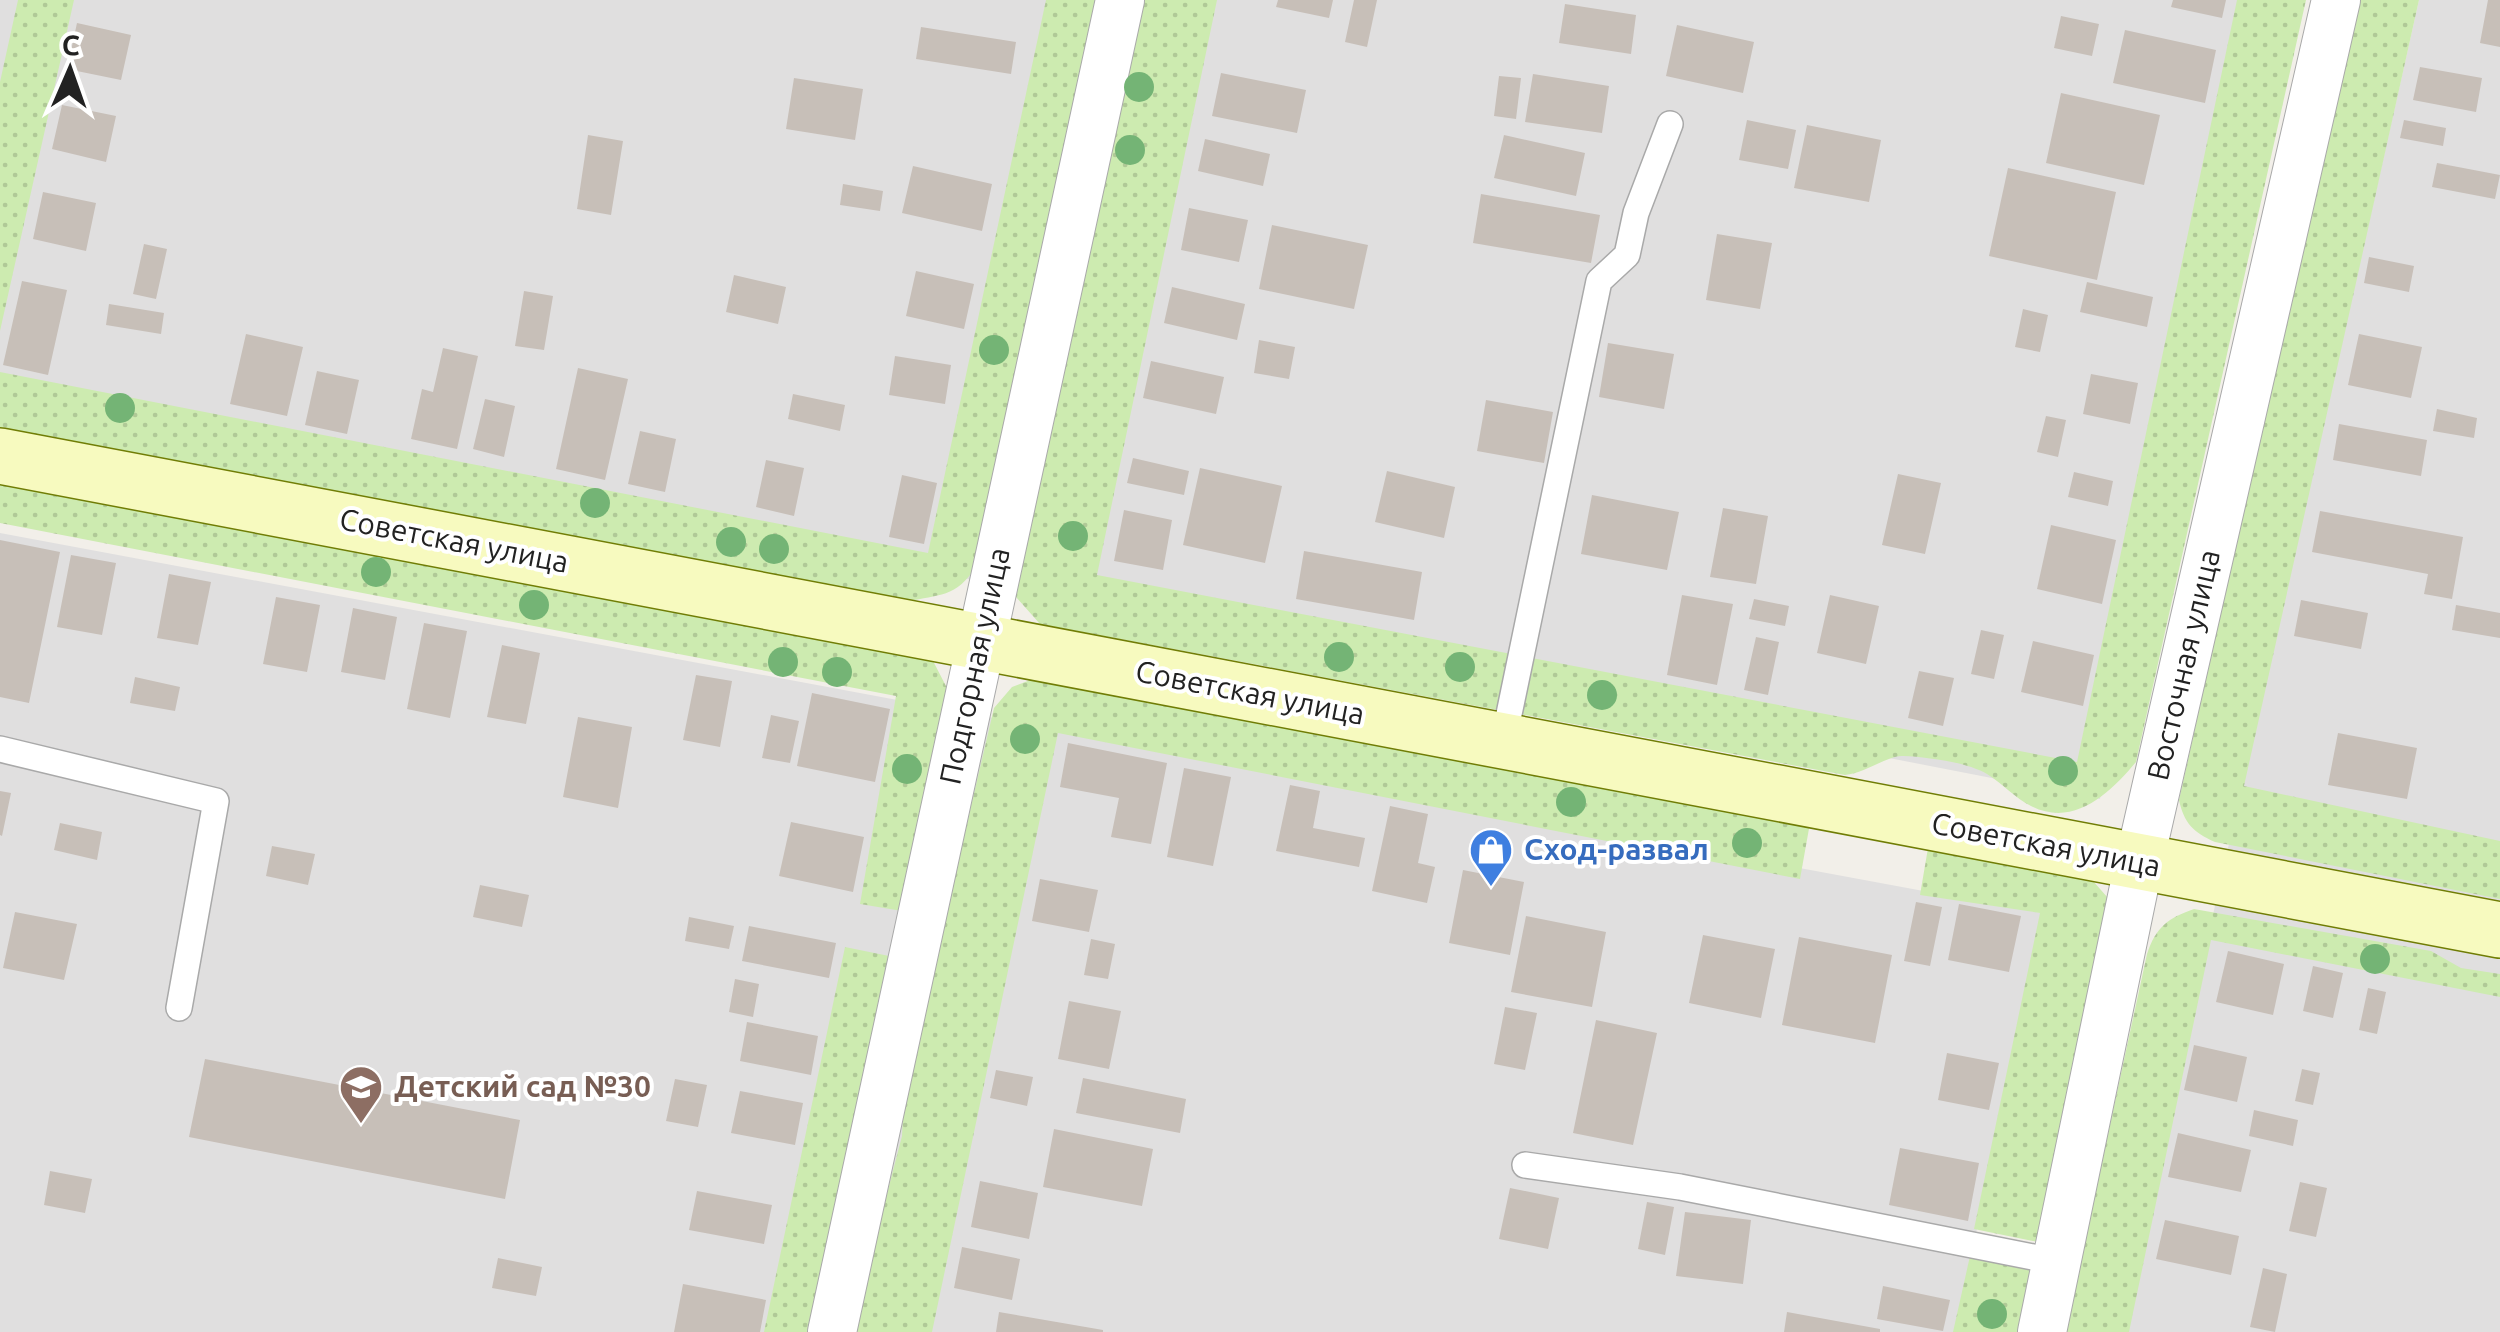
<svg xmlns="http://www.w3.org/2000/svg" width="2500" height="1332" viewBox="0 0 2500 1332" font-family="Ubuntu,sans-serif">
<defs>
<pattern id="grass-dots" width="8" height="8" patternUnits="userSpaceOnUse" patternTransform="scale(2.5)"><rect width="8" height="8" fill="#cdebb0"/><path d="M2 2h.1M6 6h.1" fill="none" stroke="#b0c997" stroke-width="1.8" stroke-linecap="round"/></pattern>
</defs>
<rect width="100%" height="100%" fill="#f2efe9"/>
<path fill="#e0dfdf" d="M0 0H2254L2100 799 0 391Z
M2419 0H2500V1332H2119Z
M0 533 2047 914 1954 1332H0Z"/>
<path fill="url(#grass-dots)" d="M18 0H74L0 331V82Z
M1046 0H1101L973 571C953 600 933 594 903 603L0 428V372L928 553Z
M1137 0H1217L1097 575 2077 762 2237 0H2306L2136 762C2110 793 2074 828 2031 806 2015 798 2002 783 1987 774 1967 762 1926 757 1903 756 1888 755 1866 773 1845 775L1040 624 1015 596Z
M2357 0H2419L2244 786 2500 841V899L2215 842C2193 832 2184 823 2179 800Z
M0 476 932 659 947 688 902 911 860 904 896 696 0 523Z
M1033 679 1810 823 1800 879 1058 733 932 1332H851L902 1136 904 1092 994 708 1012 687Z
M1928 848 2093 881 2108 898 2053 1245 1974 1229 2040 913 1920 895Z
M2194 909 2431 951 2461 968 2500 974V997L2211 940 2129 1332H2065L2147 954C2156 927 2168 918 2194 909Z
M845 947 894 957 813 1332H764Z
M1970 1256 2048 1272 2033 1332H1953Z"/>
<path fill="#c7bfb8" d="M1278 0H1333L1329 18 1276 7Z
M1354 0H1377L1367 47 1345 42Z
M2173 0H2226L2222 18 2171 7Z
M2488 0H2500V47L2480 43Z
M1565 4 1636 15 1631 54 1559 43Z
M2061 16 2099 24 2092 56 2054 48Z
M77 23 131 35 121 80 67 69Z
M1677 25 1754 42 1743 93 1666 76Z
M921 27 1016 42 1011 74 916 59Z
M2125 30 2216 50 2205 103 2113 83Z
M2420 67 2482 78 2476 112 2413 100Z
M1221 73 1306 90 1297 133 1212 116Z
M1533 74 1609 86 1602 133 1525 122Z
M1499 76 1521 78 1516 119 1494 116Z
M794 78 863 89 855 140 786 129Z
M2061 93 2160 115 2144 185 2046 163Z
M62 105 116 116 106 162 52 149Z
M1747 120 1796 130 1788 169 1739 160Z
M2404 120 2446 128 2443 146 2400 138Z
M1807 125 1881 140 1869 202 1794 188Z
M588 135 623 141 611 215 577 209Z
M1504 135 1585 153 1576 196 1494 178Z
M1205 139 1270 154 1263 186 1198 171Z
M2437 163 2500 175 2495 199 2432 187Z
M913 166 992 184 982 231 902 213Z
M2008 168 2116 192 2097 280 1989 256Z
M843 184 883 191 880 211 840 205Z
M43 192 96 203 86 251 33 239Z
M1481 194 1600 215 1591 263 1473 243Z
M1189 208 1248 220 1239 262 1181 250Z
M1272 225 1368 245 1354 309 1259 289Z
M1717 234 1772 243 1760 309 1706 300Z
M144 244 167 249 156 299 133 294Z
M2369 257 2414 266 2409 292 2364 283Z
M916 271 974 284 964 329 906 316Z
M734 275 786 287 778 324 726 312Z
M22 281 67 290 48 375 3 365Z
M2087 282 2153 297 2147 327 2080 312Z
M1172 287 1245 304 1237 340 1164 323Z
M524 291 553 296 544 350 515 346Z
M109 304 164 313 161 334 106 325Z
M2023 309 2048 315 2040 352 2015 347Z
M246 334 303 347 287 416 230 404Z
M2359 334 2422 347 2411 398 2348 385Z
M1259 340 1295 347 1289 379 1254 373Z
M1608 343 1674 354 1664 409 1599 397Z
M443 348 478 356 457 449 411 439 422 389 433 392Z
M895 356 951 365 945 404 889 395Z
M1151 361 1224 377 1216 414 1143 398Z
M578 368 628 379 605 480 556 469Z
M317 371 359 380 347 434 305 425Z
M2091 374 2138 383 2130 424 2083 414Z
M793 394 845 405 840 431 788 419Z
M485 399 515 406 504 457 473 449Z
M1486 400 1553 412 1544 463 1477 451Z
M2437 409 2477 418 2474 438 2433 431Z
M2046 416 2066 420 2058 457 2037 452Z
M2339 424 2427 440 2421 476 2333 460Z
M640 431 676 439 665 492 628 484Z
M1133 458 1189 471 1184 495 1127 483Z
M766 460 804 468 794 516 756 507Z
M1200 468 1282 486 1265 563 1183 545Z
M1387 471 1455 487 1444 538 1375 522Z
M2074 472 2113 481 2108 506 2068 497Z
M1898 474 1941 483 1925 554 1882 545Z
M902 475 937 483 924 544 889 537Z
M1592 495 1679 512 1667 570 1581 554Z
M1723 508 1768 516 1756 584 1710 577Z
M1124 510 1172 520 1163 570 1114 561Z
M2320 511 2463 537 2452 599 2424 594 2428 574 2312 552Z
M2051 525 2116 540 2102 604 2037 589Z
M0 540 60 552 29 703 0 697Z
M1304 551 1422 572 1414 620 1296 599Z
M71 555 116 563 102 635 57 627Z
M169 574 211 582 198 645 157 638Z
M1682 595 1733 604 1717 685 1667 675Z
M1830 595 1879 606 1866 664 1817 653Z
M276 597 320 605 307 672 263 664Z
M1754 599 1789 606 1785 626 1749 619Z
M2301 600 2368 613 2361 649 2294 636Z
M2456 605 2500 613V638L2452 630Z
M353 608 397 617 385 680 341 672Z
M424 623 467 631 450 718 407 709Z
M1981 630 2004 635 1994 679 1971 674Z
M1756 637 1779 642 1768 695 1744 690Z
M2033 641 2094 655 2083 706 2021 692Z
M502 645 540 653 526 724 487 717Z
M1919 671 1954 678 1943 726 1908 718Z
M696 675 732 681 720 747 683 740Z
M135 677 180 687 175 711 130 703Z
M812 693 890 709 875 782 797 766Z
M771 715 799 721 790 763 762 758Z
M578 717 632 727 618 808 563 797Z
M2338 733 2417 748 2407 799 2328 785Z
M1068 743 1167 763 1151 844 1111 837 1119 798 1060 787Z
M1184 768 1231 777 1213 866 1167 857Z
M1290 785 1320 791 1313 828 1365 838 1359 867 1276 851Z
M0 791 11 793 2 836 0 835Z
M1390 806 1428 814 1418 863 1435 867 1427 903 1372 891Z
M791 822 864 837 853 892 779 876Z
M60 823 102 832 97 860 54 850Z
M272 846 315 854 308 885 266 876Z
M1463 870 1524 882 1510 955 1449 943Z
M1040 879 1098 890 1089 932 1032 921Z
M480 885 529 895 522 927 473 917Z
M1916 902 1942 907 1930 966 1904 961Z
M1959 904 2021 916 2009 972 1948 960Z
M15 912 77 924 64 980 3 968Z
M1526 916 1606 932 1592 1007 1511 992Z
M689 917 734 926 729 949 685 941Z
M749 926 836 943 829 978 742 961Z
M1703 935 1775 949 1761 1018 1689 1003Z
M1799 937 1892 955 1875 1043 1782 1025Z
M1091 939 1115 944 1108 979 1084 975Z
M2228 951 2284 964 2273 1015 2216 1002Z
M2313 966 2343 973 2333 1018 2303 1011Z
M735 979 759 984 753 1017 729 1012Z
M2368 988 2386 992 2377 1034 2359 1030Z
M1069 1001 1121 1011 1109 1069 1058 1059Z
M1505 1007 1537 1013 1525 1070 1494 1064Z
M1596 1020 1657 1033 1633 1145 1573 1133Z
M747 1022 818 1036 811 1075 740 1061Z
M2194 1045 2247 1057 2237 1102 2184 1090Z
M1947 1053 1999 1063 1989 1110 1938 1100Z
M205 1059 520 1120 505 1199 189 1137Z
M2302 1069 2320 1073 2313 1105 2295 1101Z
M996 1070 1033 1077 1027 1106 990 1098Z
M1083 1078 1186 1099 1180 1133 1076 1113Z
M675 1079 707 1085 698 1127 666 1121Z
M740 1091 803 1103 795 1145 731 1133Z
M2254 1110 2298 1120 2293 1146 2249 1136Z
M1054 1129 1153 1149 1142 1206 1043 1187Z
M2178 1133 2251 1150 2241 1192 2168 1177Z
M1900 1148 1979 1163 1968 1221 1889 1205Z
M50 1171 92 1179 85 1213 44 1205Z
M980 1181 1038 1193 1029 1239 971 1227Z
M2300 1182 2327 1188 2316 1237 2289 1231Z
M1510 1188 1559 1198 1548 1249 1499 1239Z
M697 1191 772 1205 764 1244 689 1230Z
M1647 1202 1674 1207 1665 1255 1638 1249Z
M1685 1212 1751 1220 1743 1284 1676 1276Z
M2165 1220 2239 1236 2231 1275 2156 1259Z
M962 1247 1020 1259 1012 1300 954 1288Z
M498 1258 542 1267 536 1296 492 1288Z
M2263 1268 2287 1274 2275 1332 2250 1327Z
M683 1284 766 1300 760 1332H674Z
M1883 1286 1950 1300 1943 1331 1877 1319Z
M999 1312 1103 1330V1332H996Z
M1787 1312 1880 1329V1332H1784Z"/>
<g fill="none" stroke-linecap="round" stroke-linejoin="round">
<g stroke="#a9a9a9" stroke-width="28">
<path id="lane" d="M1503 743 1599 281 1627 255 1636 213 1670 124
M0 749 216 801 179 1008
M1525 1165 1680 1187 2058 1262"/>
</g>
<g stroke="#a9a9a9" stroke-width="50">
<path id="street" d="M832 1332 1120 0
M2042 1332 2139 863 2336 0"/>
</g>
<g stroke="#707d05" stroke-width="58">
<path id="secondary" d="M0 456 2500 930"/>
</g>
<use href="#lane" stroke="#fff" stroke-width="25"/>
<use href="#street" stroke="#fff" stroke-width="48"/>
<use href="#secondary" stroke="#f7fabf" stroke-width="55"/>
</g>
<g fill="#74b475">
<circle cx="1139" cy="87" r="15"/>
<circle cx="1130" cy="150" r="15"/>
<circle cx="994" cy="350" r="15"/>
<circle cx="120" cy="408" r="15"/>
<circle cx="595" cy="503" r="15"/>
<circle cx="1073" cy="536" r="15"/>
<circle cx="731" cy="542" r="15"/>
<circle cx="774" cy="549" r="15"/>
<circle cx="376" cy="572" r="15"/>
<circle cx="534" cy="605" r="15"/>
<circle cx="1339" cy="657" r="15"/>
<circle cx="783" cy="662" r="15"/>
<circle cx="1460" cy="667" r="15"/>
<circle cx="837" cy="672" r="15"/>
<circle cx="1602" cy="695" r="15"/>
<circle cx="1025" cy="739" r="15"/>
<circle cx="907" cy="769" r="15"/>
<circle cx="2063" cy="771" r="15"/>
<circle cx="1571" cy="802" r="15"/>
<circle cx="1747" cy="843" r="15"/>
<circle cx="2375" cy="959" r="15"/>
<circle cx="1992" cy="1314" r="15"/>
</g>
<defs>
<g id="shop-pin" transform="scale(2.25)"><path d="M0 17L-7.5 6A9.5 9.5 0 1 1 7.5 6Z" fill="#3f7fe0" stroke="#fff"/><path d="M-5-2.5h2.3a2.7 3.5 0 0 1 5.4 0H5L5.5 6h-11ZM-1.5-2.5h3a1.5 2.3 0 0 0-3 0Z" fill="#fff"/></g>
<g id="school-pin" transform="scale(2.25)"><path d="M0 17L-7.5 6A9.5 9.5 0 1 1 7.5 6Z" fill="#8d6e63" stroke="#fff"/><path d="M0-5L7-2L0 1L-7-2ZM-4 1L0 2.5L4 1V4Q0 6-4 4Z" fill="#fff"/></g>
</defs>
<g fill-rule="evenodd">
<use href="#shop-pin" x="1491" y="850"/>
<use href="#school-pin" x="361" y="1087"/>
</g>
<g text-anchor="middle" stroke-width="8" stroke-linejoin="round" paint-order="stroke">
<g font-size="30" fill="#222" stroke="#fff">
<text transform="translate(454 541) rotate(11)" y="10">Советская улица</text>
<text transform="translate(2184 665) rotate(-77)" y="10">Восточная улица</text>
<text transform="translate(975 666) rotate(-78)" y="10">Подгорная улица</text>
<text transform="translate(1250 693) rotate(11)" y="10">Советская улица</text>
<text transform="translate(2046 845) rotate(11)" y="10">Советская улица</text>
</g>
<g font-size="30" font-weight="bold" fill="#366cbe" stroke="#fff" text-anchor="start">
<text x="1524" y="860">Сход-развал</text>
</g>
<g font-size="30" font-weight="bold" fill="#785e54" stroke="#fff" text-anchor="start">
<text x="394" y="1097">Детский сад №30</text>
</g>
</g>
<g transform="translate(70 70) rotate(2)" stroke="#ffffff" stroke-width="8" paint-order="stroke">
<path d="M0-8L18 38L0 25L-18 38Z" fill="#222222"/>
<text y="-15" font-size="28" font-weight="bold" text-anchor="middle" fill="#222222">С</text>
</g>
</svg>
